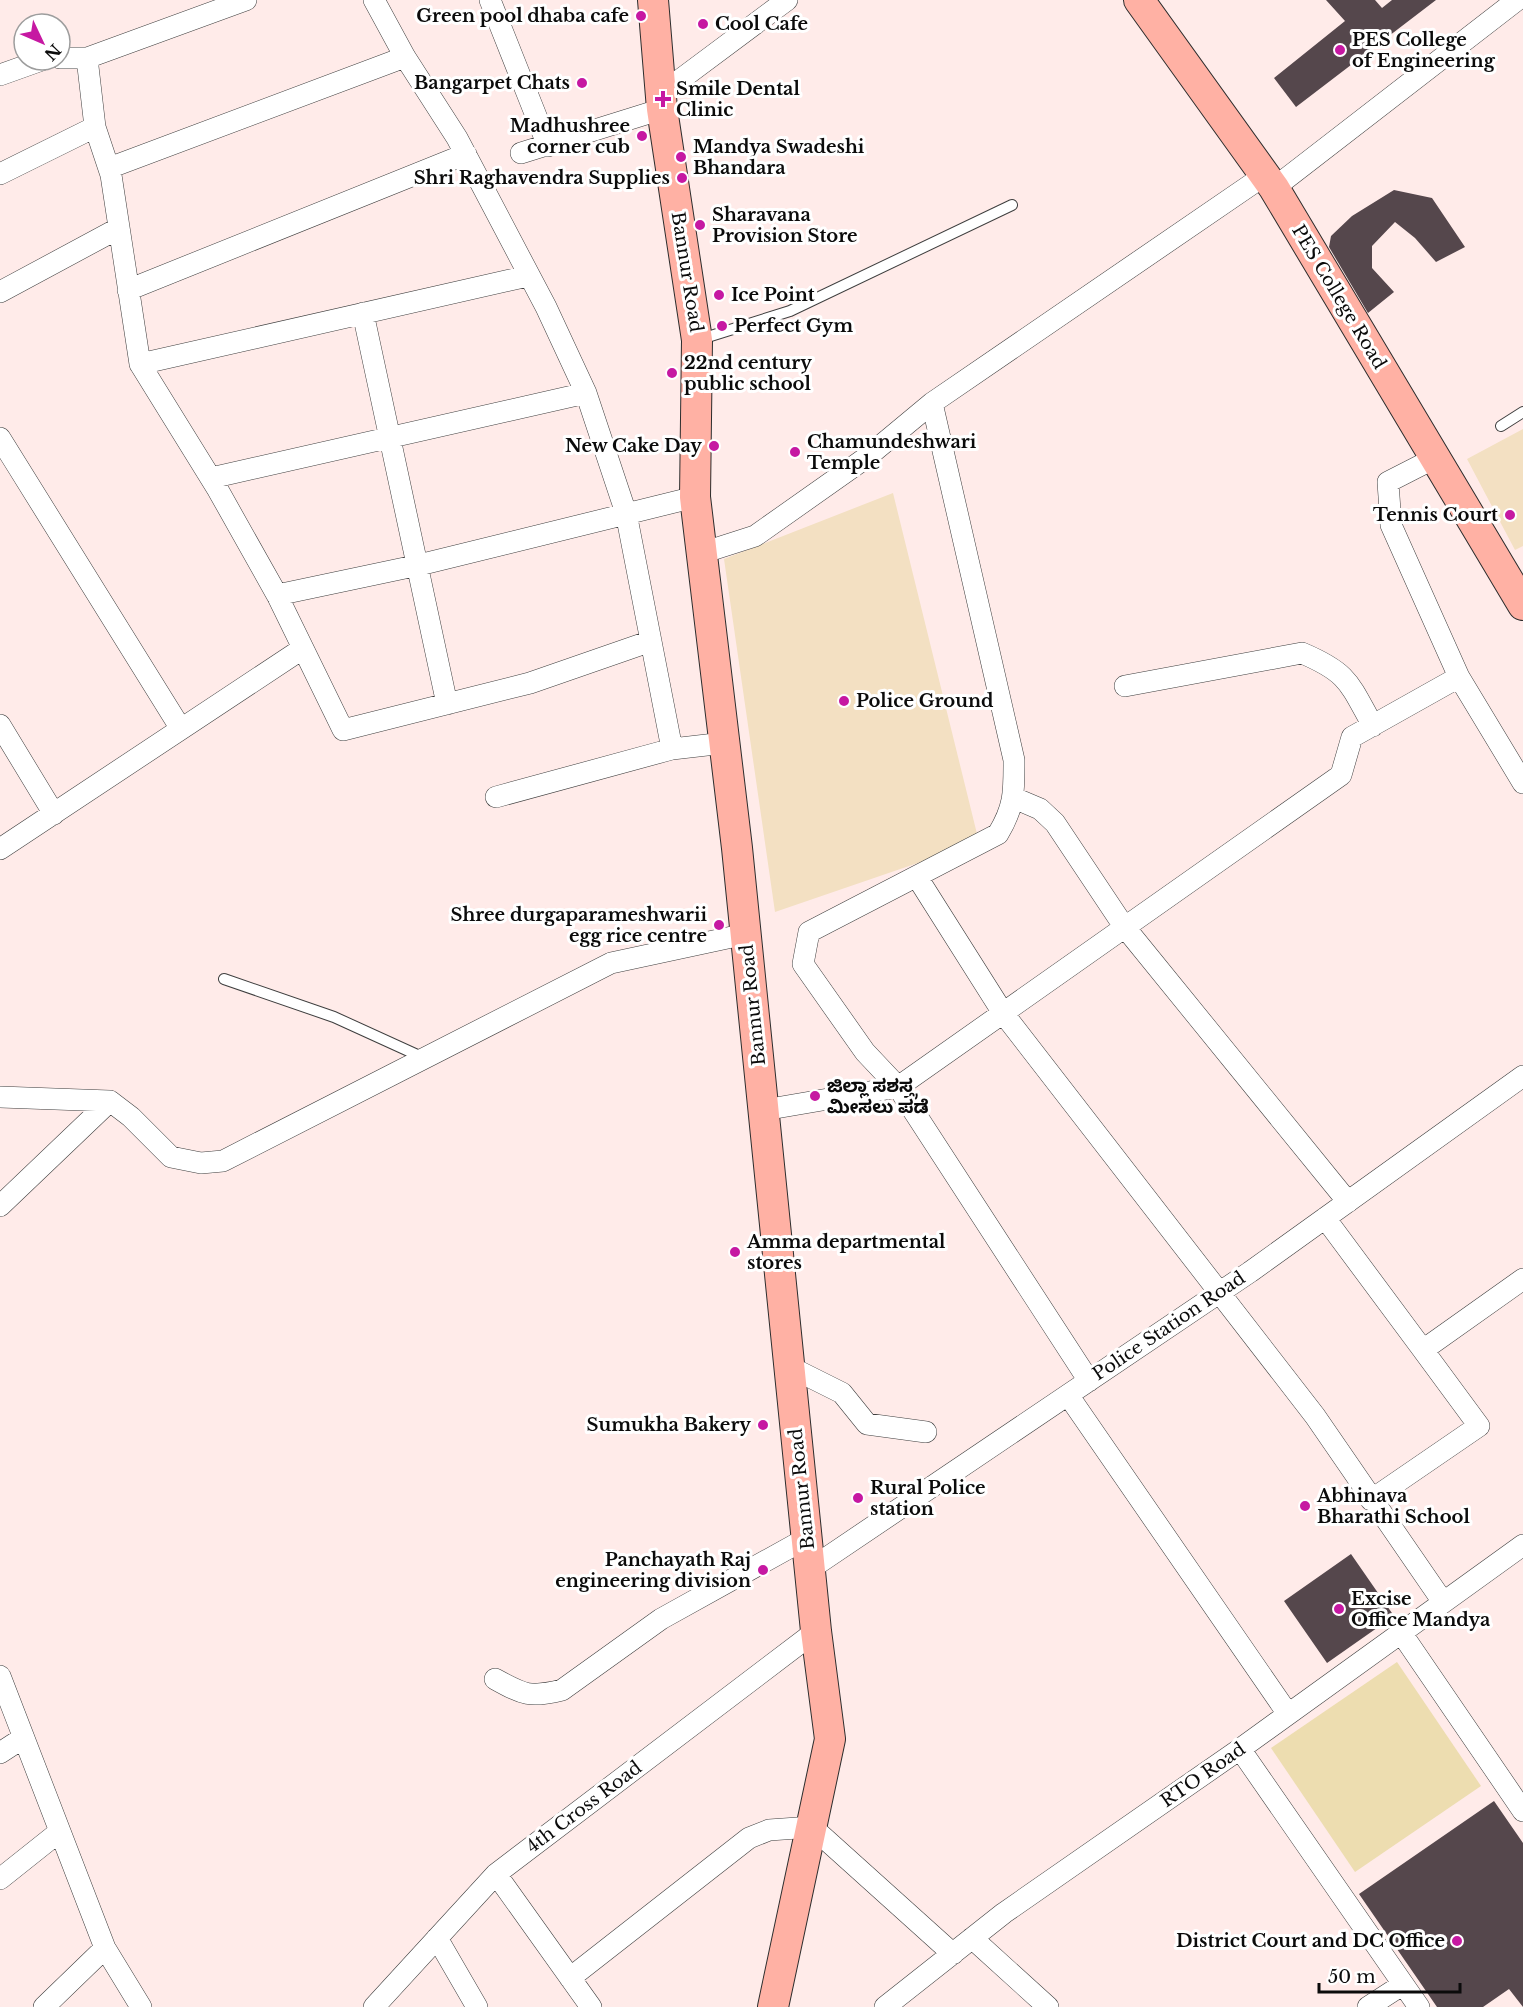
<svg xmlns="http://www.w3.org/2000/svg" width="1523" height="2007" viewBox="0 0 1523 2007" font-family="'Libre Baskerville','Noto Sans Kannada',serif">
<rect width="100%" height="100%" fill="#ffebe9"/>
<path fill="#edddb0" d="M1397 1662 1481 1786 1355 1872 1271 1748Z"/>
<path fill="#f3e0c2" d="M1523 429V546L1515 550 1467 459Z
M893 493 979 842 775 912 724 559Z"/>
<path fill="#55474c" d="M1326 0H1375L1382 8 1392 0H1436L1296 107 1274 78 1345 21Z
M1394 190 1432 198 1465 247 1436 262 1415 238 1395 222 1372 246V268L1394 292 1368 313 1329 247 1331 236 1352 216Z
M1351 1554 1394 1616 1327 1663 1284 1601Z
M1494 1801 1523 1843V2007L1509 1989 1483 2007H1437L1359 1894Z"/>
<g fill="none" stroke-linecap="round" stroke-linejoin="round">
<g stroke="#3e3e3e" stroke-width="12">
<path id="lane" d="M698 340 790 311 1012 205
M1501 426 1523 412
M224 979 334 1017 424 1058"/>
</g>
<g stroke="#3e3e3e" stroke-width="22">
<path id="street" d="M374 0 405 57 457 138 546 307 586 393 626 513 672 749 724 743
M490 0 548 146
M60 58H87L246 0
M87 58 95 127 111 175 140 364 218 490 277 595 343 730 530 683 651 641
M0 75 42 60
M661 94 787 0
M521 153 662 109
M109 168 405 57
M0 174 95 127
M1274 188 1517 0
M128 290 466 154
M0 292 119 228
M363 313 447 704
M140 364 528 276
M932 403 1014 760C1014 791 1015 806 998 834L809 932 803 964 865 1052 898 1087 1089 1381
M0 438 181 729
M1435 458 1388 482 1391 525 1459 677 1523 783
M211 478 586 393
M702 553 755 536 867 457 932 403 1265 175
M277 595 419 565 695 497
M1125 686 1302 653C1349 673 1349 683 1373 726
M0 725 54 814
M496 797 672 749
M1014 798 1040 809 1055 823 1123 925 1348 1202
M0 849 302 649
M917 877 1003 1013 1315 1416 1443 1602
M0 1097 110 1101 131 1117 171 1157 201 1163 223 1161 611 963 746 934
M764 1110 898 1087 1341 775 1352 737 1459 677
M0 1206 110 1101
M1325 1218 1423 1350
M790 1367 842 1393 867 1424 926 1432
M1068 1395 1288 1714
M1371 1500 1479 1426 1423 1350 1523 1279
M810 1569 1250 1272 1523 1076
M1402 1634 1523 1811
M0 1676 105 1948 141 2007
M495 1679C524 1695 530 1698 562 1690L661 1619 807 1538
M1240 1749 1419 2007
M0 1753 23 1738
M496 1874 591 2007
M0 1879 59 1832
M437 1938 477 2007
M972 1938 1048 2007
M570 1978 749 1838 769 1830 812 1827 953 1954
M44 2007 105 1948
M374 2007 496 1874 816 1631
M885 2007 1004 1913 1240 1749 1523 1545
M1368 2007 1402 1985"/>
</g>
<g stroke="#2d2d2d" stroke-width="32">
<path id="secondary" d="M653 0 662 109 697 340 695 497 737 848 816 1631 830 1739 773 2007
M1139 0 1274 188 1523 605"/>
</g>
<use href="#lane" stroke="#fff" stroke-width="10"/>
<use href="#street" stroke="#fff" stroke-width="21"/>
<use href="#secondary" stroke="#ffb1a4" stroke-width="30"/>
</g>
<g fill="#c618a2" stroke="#fff" stroke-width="2">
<circle cx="641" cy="16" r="6"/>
<circle cx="703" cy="24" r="6"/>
<circle cx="1340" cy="50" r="6"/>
<circle cx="582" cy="83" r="6"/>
<path d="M660 90h6v6h6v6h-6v6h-6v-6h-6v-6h6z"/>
<circle cx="642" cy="136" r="6"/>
<circle cx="681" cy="157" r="6"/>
<circle cx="682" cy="178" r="6"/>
<circle cx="700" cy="225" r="6"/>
<circle cx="719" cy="295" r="6"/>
<circle cx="722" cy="326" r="6"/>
<circle cx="672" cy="373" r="6"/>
<circle cx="714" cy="446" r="6"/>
<circle cx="795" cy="452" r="6"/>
<circle cx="1510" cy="515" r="6"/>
<circle cx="844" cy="701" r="6"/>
<circle cx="719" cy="925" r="6"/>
<circle cx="815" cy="1096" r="6"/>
<circle cx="735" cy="1252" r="6"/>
<circle cx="763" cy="1425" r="6"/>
<circle cx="858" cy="1498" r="6"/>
<circle cx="1305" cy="1506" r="6"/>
<circle cx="763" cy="1570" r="6"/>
<circle cx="1339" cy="1609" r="6"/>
<circle cx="1457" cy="1941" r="6"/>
</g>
<g text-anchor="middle" stroke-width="6" stroke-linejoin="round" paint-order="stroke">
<g font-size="18" font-weight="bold" fill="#0b0b0b" stroke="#fff" text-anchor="start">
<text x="629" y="22" text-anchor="end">Green pool dhaba cafe</text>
<text x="715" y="30">Cool Cafe</text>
<text x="1352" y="46">PES College<tspan x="1352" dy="21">of Engineering</tspan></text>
<text x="570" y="89" text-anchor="end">Bangarpet Chats</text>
<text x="676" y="95">Smile Dental<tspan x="676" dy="21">Clinic</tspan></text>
<text x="630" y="132" text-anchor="end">Madhushree<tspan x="630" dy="21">corner cub</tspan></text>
<text x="693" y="153">Mandya Swadeshi<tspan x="693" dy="21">Bhandara</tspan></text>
<text x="670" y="184" text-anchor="end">Shri Raghavendra Supplies</text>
<text x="712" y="221">Sharavana<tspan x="712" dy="21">Provision Store</tspan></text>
<text x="731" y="301">Ice Point</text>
<text x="734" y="332">Perfect Gym</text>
<text x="684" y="369">22nd century<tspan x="684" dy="21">public school</tspan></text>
<text x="807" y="448">Chamundeshwari<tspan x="807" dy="21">Temple</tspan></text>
<text x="702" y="452" text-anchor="end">New Cake Day</text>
<text x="1498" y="521" text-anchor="end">Tennis Court</text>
<text x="856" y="707">Police Ground</text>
<text x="707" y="921" text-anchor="end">Shree durgaparameshwarii<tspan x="707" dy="21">egg rice centre</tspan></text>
<text x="827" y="1092">ಜಿಲ್ಲಾ ಸಶಸ್ತ್ರ<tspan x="827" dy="21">ಮೀಸಲು ಪಡೆ</tspan></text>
<text x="747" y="1248">Amma departmental<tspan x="747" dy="21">stores</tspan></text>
<text x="751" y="1431" text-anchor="end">Sumukha Bakery</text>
<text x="870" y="1494">Rural Police<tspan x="870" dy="21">station</tspan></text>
<text x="1317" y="1502">Abhinava<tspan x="1317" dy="21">Bharathi School</tspan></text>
<text x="751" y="1566" text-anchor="end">Panchayath Raj<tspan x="751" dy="21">engineering division</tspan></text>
<text x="1351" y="1605">Excise<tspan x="1351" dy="21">Office Mandya</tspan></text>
<text x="1445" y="1947" text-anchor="end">District Court and DC Office</text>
</g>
<g font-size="18" fill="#0b0b0b" stroke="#fff">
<text transform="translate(687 272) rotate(81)" y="6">Bannur Road</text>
<text transform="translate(1339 297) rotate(59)" y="6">PES College Road</text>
<text transform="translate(753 1005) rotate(-96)" y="6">Bannur Road</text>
<text transform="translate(1169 1326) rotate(-34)" y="6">Police Station Road</text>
<text transform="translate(802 1489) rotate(-96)" y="6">Bannur Road</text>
<text transform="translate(1203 1775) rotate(-35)" y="6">RTO Road</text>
<text transform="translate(584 1807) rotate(-37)" y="6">4th Cross Road</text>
</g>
</g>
<g transform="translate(42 42) rotate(134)"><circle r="28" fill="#ffffff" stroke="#9d9d9d" stroke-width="1.5"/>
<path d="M0-4.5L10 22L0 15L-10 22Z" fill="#c618a2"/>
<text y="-9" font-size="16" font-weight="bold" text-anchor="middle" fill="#0b0b0b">N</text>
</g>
<path d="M1319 1983v9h141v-9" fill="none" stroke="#0b0b0b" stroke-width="3"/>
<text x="1328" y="1983" font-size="18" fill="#0b0b0b" stroke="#ffffff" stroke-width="4.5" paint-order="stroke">50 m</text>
</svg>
